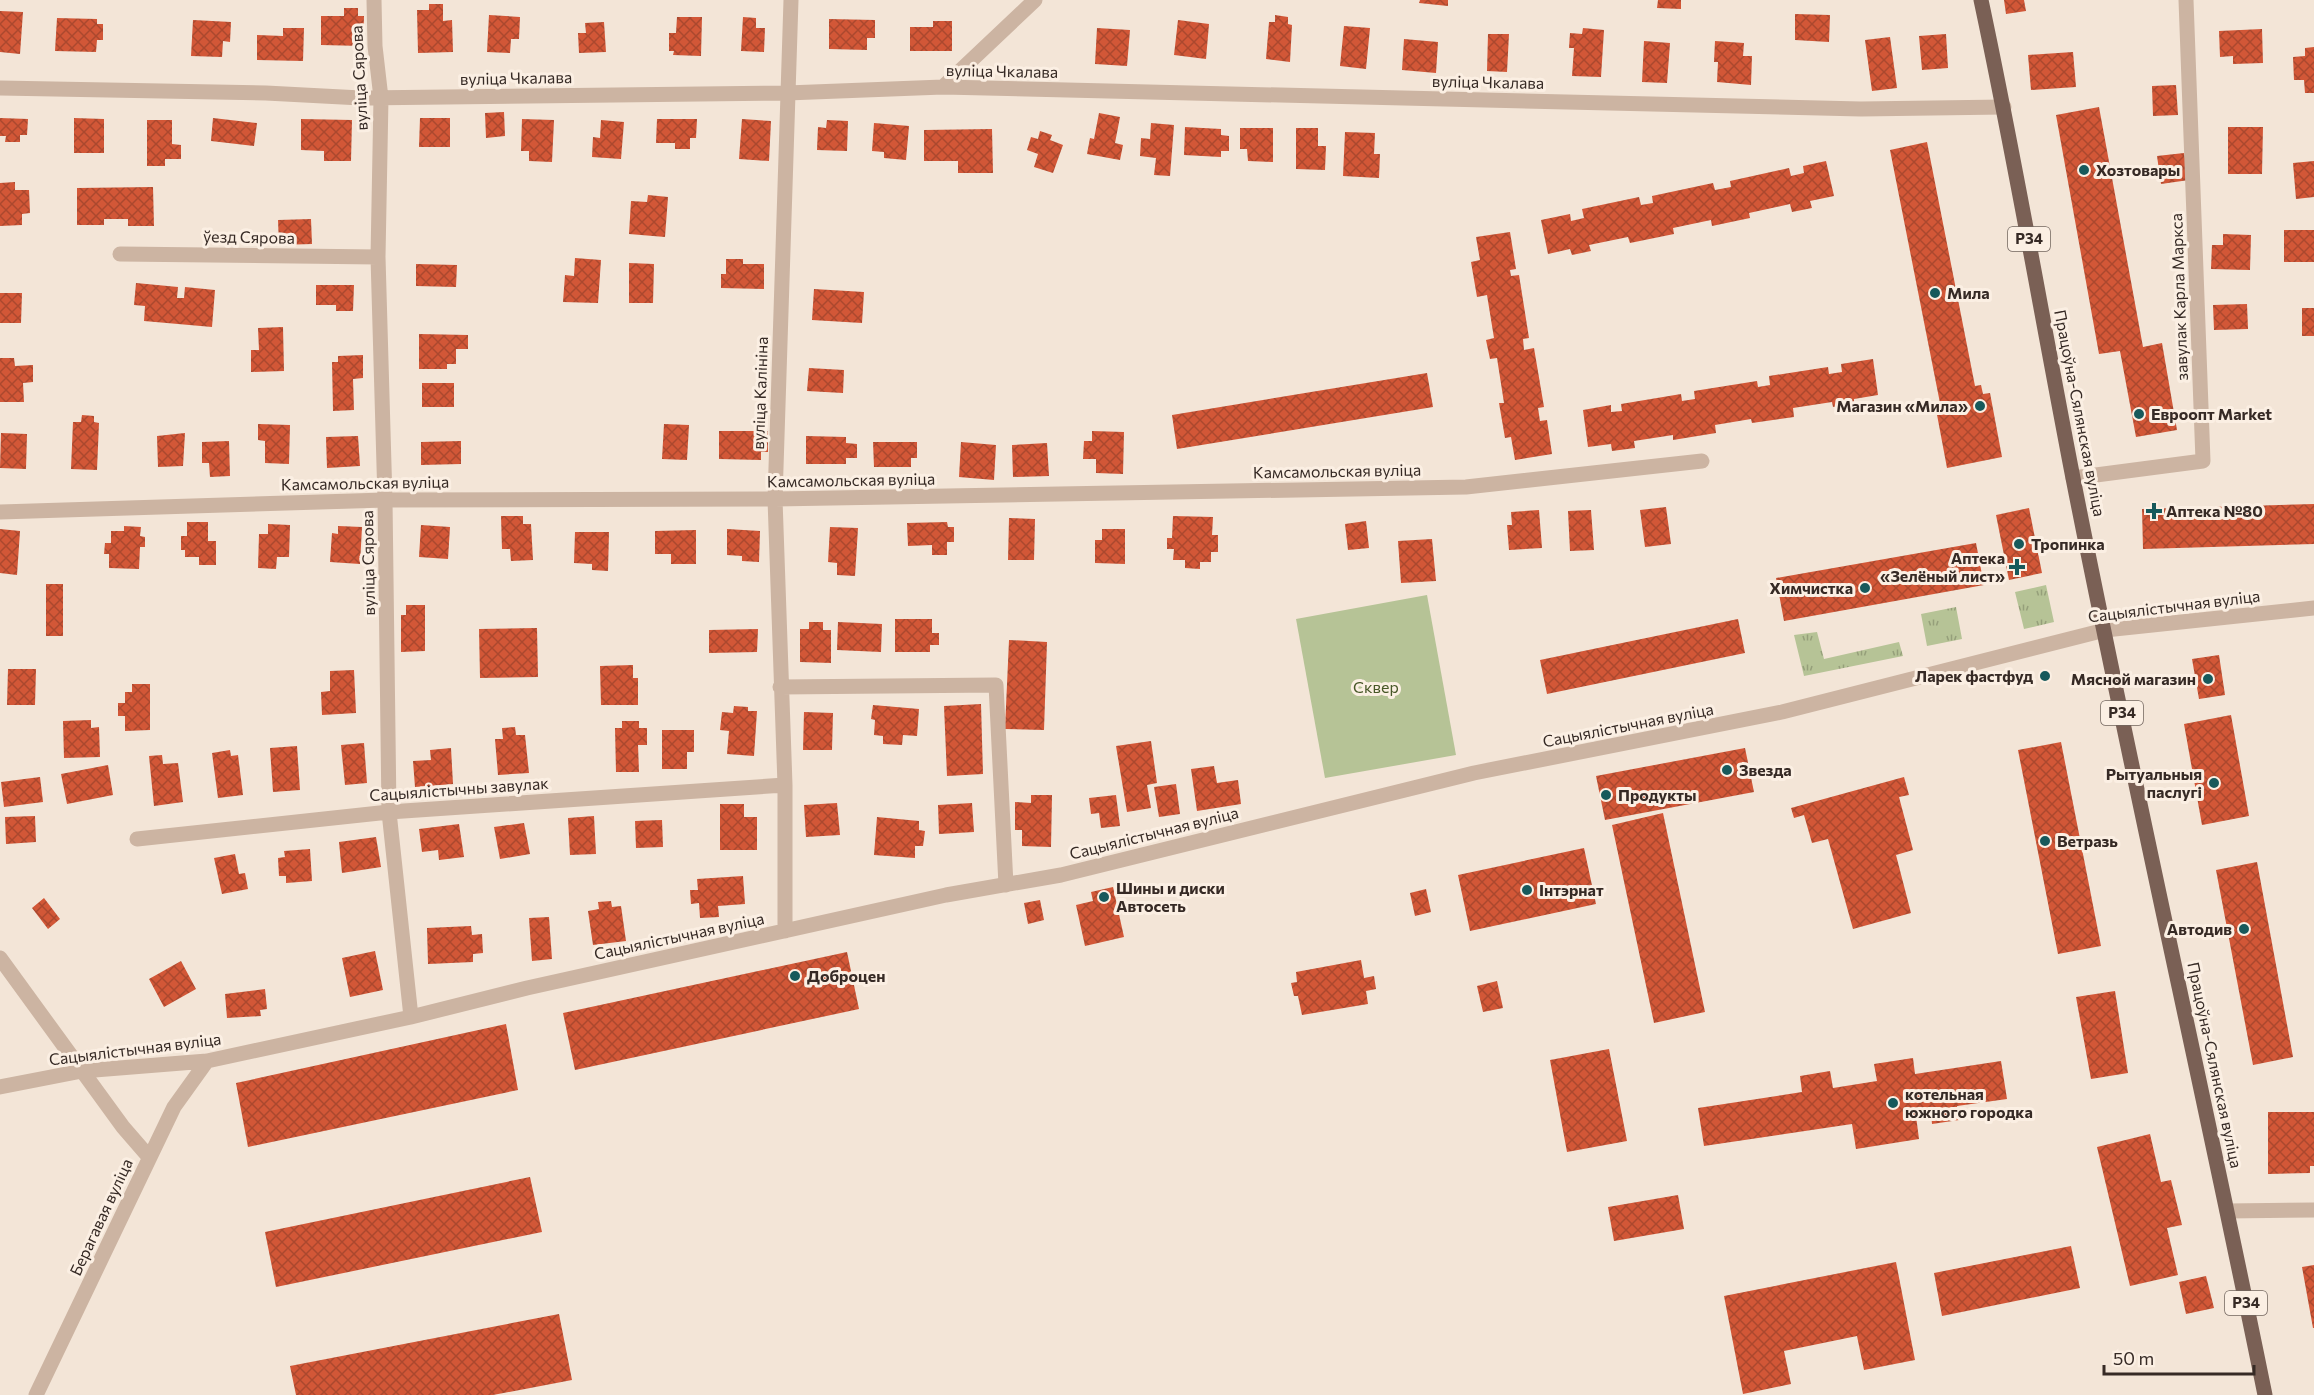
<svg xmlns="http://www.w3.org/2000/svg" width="2314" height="1395" viewBox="0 0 2314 1395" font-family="Commissioner,sans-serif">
<defs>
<pattern id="grass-tufts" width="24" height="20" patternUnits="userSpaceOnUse" patternTransform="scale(1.5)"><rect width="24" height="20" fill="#b6c396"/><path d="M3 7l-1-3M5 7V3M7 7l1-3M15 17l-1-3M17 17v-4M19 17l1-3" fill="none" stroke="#959f7a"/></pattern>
<pattern id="building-cross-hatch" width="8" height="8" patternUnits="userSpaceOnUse" patternTransform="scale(1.5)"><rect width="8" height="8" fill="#d25737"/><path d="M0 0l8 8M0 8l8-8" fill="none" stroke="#ab482e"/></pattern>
</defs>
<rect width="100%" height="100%" fill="#f3e5d7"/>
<path fill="url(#grass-tufts)" d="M2046 585 2054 622 2024 629 2015 592Z
M1956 607 1962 639 1927 646 1921 614Z
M1817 632 1824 659 1899 642 1903 656 1804 676 1794 635Z"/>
<path fill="#b6c396" d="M1427 595 1456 755 1325 778 1296 619Z"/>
<path fill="url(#building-cross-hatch)" d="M1420 0H1448V6L1419 3Z
M1658 0H1681V9L1657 8Z
M2004 0H2024L2026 11 2006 14Z
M429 4H443V21L452 20 453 52 418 53 417 10H429Z
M344 8H358V16H364L363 46 321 45V16H344Z
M0 11 23 12 20 54 0 52Z
M1795 14 1830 15 1829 42 1795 40Z
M489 15 520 17 519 39H511L510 53 487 52Z
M1275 15 1288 17V24L1292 25 1290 62 1266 59 1269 22H1275Z
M677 17H702L701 56 673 55 674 51H669V33H676Z
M743 17 756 18V28H765L764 52 741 51Z
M57 18 97 19V24H103V40H97L96 52 55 51Z
M829 19 875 20V38H867V50L829 49Z
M193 20 231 22 230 42 223 41 222 57 191 56Z
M1178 20 1209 24 1206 59 1174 55Z
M933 21H952V51H910V27H933Z
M604 22 606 52 579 53 578 33H586L585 23Z
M1344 26 1370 28 1366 69 1340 66Z
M283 28H304L303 61 257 60V35L283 36Z
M1097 28 1130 30 1127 66 1095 64Z
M1583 28 1604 30 1601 77 1572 76 1574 48H1569L1570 33 1582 34Z
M2262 29 2263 63 2233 64V56L2220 57 2219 31Z
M1488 34H1509L1507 72 1487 71Z
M1946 34 1948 68 1922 70 1919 36Z
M1890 37 1897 88 1872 91 1865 40Z
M1404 39 1438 42 1436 73 1402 70Z
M1644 41 1670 43 1667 83 1642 82Z
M1715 41 1744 43 1743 56H1752L1751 85 1717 82 1718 62H1714Z
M2314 47V93H2305L2304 80H2294L2293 57 2305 56V48Z
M2073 52 2076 87 2031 90 2028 55Z
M2176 85 2178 115 2153 116 2152 86Z
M2099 107 2143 347 2162 343 2177 430 2136 437 2120 351 2099 354 2056 115Z
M504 112 505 136 486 138 485 113Z
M1099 113 1120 117 1115 143 1123 145 1120 160 1087 154 1090 138 1094 139Z
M0 118 28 119 27 135H20V142H5L6 136H0Z
M74 118 104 119V153H74Z
M213 118 257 123 254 146 211 141Z
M420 118H450V147H419Z
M301 119 352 120 351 161H324V151L301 150Z
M522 119 554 120 552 162 529 161V151H521Z
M657 119H697L696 138H690V149H675V143H656Z
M742 119 771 121 769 161 739 159Z
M147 120H172V144L181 145V159H165V166H147Z
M601 120 624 122 621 159 592 157 593 137 600 138Z
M827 120 848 121 847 151 817 150 818 127 826 128Z
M874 123 909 126 906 160 884 158V152L872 151Z
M1151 123 1174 125 1170 176 1154 175 1156 158 1140 156 1141 138 1150 139Z
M1185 127 1221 129V135L1229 136V151H1221V157L1184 155Z
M2228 127H2263L2262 174H2228Z
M1240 128H1273V162L1248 161 1247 149H1240Z
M1296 128H1318V146H1326L1325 170 1296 169Z
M992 129 993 173H958V161H924V130Z
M1040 131 1052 135 1050 140 1063 145 1053 173 1034 167 1038 154 1027 150 1031 137 1038 139Z
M1345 132 1375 133 1374 154H1380L1379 178 1343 176Z
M1927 142 1975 386 1981 385 1983 394 1990 393 2002 457 1947 468 1935 404 1940 403 1890 150Z
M2184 153 2189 180 2161 184 2157 156Z
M1826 161 1834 196 1810 201 1812 208 1792 212 1790 204 1749 213 1750 218 1712 226 1711 220 1673 228 1674 234 1630 243 1628 237 1589 245 1591 251 1572 255 1570 249 1548 254 1541 220 1570 214 1571 221 1584 218 1582 209 1639 197 1641 205 1653 203 1652 196 1713 183 1715 190 1731 187 1730 181 1789 168 1791 176 1804 173 1803 166Z
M2314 161V197L2296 199 2293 163Z
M15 182V190H29L30 213 22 214V225L0 226V183Z
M153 187 154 226H128V219H104V225H77V188Z
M648 195 668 197 665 237 629 234 631 201 647 202Z
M311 219 312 244 279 245 278 220Z
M2284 230H2314V262H2284Z
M1510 232 1516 269 1510 270 1511 276 1519 275 1529 338 1523 339 1524 350 1534 348 1544 407 1538 408 1540 421 1547 420 1552 454 1515 460 1511 437 1505 438 1499 403H1504L1497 358 1490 359 1486 340 1494 338 1487 295 1477 297 1471 262 1480 260 1476 237Z
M2223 234 2251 235 2250 270 2211 269 2212 245H2223Z
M575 258 601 260 598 303 563 302 565 275 574 276Z
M726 259H743V264H764V289L721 288V274H726Z
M629 263 654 264 653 303H629Z
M416 264 457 265 456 287 416 286Z
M136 283 178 287 177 298H184L185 287 215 290 212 327 144 321 145 306 134 305Z
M316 285H354L353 311H336V305H316Z
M814 289 864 292 862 323 812 320Z
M0 293H22L21 323H0Z
M2247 304 2248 329 2214 330 2213 305Z
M2302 308H2314V336H2302Z
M283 327 284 371 251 372V350H259L258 328Z
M419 334 468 335V349H456V364H447V369H419Z
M363 355V378L353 379 354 410 333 411 332 362H338V356Z
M0 358H14L15 366 33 365V382L23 383 24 402H0Z
M1873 359 1878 395 1854 399V404L1833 407 1832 402 1793 408 1794 417 1752 423 1751 419 1715 425 1716 433 1673 440V435L1634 441 1635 448 1612 451 1611 444 1588 447 1583 410 1611 405V412L1622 411 1621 404 1681 394 1682 401 1695 399 1694 391 1757 381 1758 387 1770 385 1769 376 1828 367 1829 374 1842 372 1841 364Z
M809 368 844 370 843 393 807 391Z
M1427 373 1433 407 1177 449 1172 415Z
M422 383H454V407H422Z
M82 415 94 416V422L99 423 97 470 71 469 73 422H81Z
M258 424 290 425 289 464 265 463V441L258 440Z
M664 424 689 425 687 460 662 459Z
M719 431H768V452H761V460L719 459Z
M1092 431 1124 432 1123 474 1096 473V459H1083L1084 441H1092Z
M1 433 27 434 26 469 0 468Z
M185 433 183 466 158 467 157 436Z
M358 436 360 466 327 468 326 437Z
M806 436 846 437V443L857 444V458H846V464H806Z
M229 441 230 476 210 477 209 463H202V442Z
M461 441V464L421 465V442Z
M873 442H917V458H911V467H874Z
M961 442 996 445 994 480 959 477Z
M1047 443 1049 476 1013 477 1012 445Z
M2314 504V544L2143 549 2142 509Z
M1666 507 1671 544 1645 547 1640 510Z
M2029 508 2042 573 2009 580 1996 515Z
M1539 510 1542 548 1509 550 1507 525H1512L1511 512Z
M1591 510 1594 550 1570 551 1568 511Z
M501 516H523V524H531L533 560 511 561 510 549H502Z
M1173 516 1213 517 1212 535H1218V552H1211V562H1200V569L1185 568V560H1173L1174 549H1167V538H1172Z
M1009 518 1035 519 1034 560H1008Z
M1366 521 1369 548 1348 550 1345 524Z
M187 522H208V541H216V565H199V557H185V550H181V536H187Z
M947 522 948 527H954V542H947V555H932V545L908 546 907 523Z
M268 524 290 525 289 557H277L276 569 258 568 259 534H268Z
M421 525 450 527 448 559 419 557Z
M124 526 141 527 140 536 145 537V547H140L139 569 109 568V554H104L105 543H111V531H124Z
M338 526 362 527 360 564 330 562 332 533 338 534Z
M830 527 858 528 855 576 837 575V563L828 562Z
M0 529 20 531 17 575 0 573Z
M727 529 760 531 759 562 742 561V556L727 555Z
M1102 529H1125V564L1095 563V540H1102Z
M696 530V564H671V554H655V531Z
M575 532H609L608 571 592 570V564L574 563Z
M1432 539 1436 581 1401 583 1398 541Z
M1976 543 1984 585 1784 621 1776 578Z
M46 584H63V636H46Z
M406 605H425V651L401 652V615H406Z
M895 619H932V633H939V645H930V652H895Z
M1738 619 1745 653 1547 694 1540 660Z
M809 622H823V630H831V663L800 662V629H809Z
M838 622 882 624 881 652 837 650Z
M537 628 538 677 480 678 479 629Z
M758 629 757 652 709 653V630Z
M1009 640 1047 642 1044 730 1005 729Z
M2219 655 2225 695 2199 699 2192 659Z
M633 665V678H638V705H601L600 666Z
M8 669H36L35 705H7Z
M354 670 356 713 322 715 321 692 330 691V671Z
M132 684H150V730L125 731V716H118V703H125V692H132Z
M981 704 983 774 947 776 944 706Z
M873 705 919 709 917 736 903 735 902 745 883 744V736L874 735 875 720 871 719Z
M734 706 748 707V711H757L754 756 727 754 729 731 720 730 722 712 733 713Z
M804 712 833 713 832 750H803Z
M2231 715 2249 816 2202 825 2184 724Z
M91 720V728L99 727 100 757 64 758 63 721Z
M622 721H639V728H647V745H638L639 772H616L615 728H622Z
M515 727 516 735H525L529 773 498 775 495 739H503L502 728Z
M662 730H694V752H687V769H662Z
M1151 741 1157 783 1147 785 1151 808 1127 812 1116 746Z
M2061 742 2101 946 2058 954 2018 750Z
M364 743 367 783 345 785 341 745Z
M297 746 300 790 273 792 270 748Z
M451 748 453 784 415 787 413 761 431 760 430 750Z
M1745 748 1754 792 1605 820 1596 776Z
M230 750 231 756 238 755 243 795 218 798 212 753Z
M162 755 163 764 178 763 183 802 154 806 149 756Z
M108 765 113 795 67 804 61 774Z
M1214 766 1217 783 1238 780 1241 804 1197 811 1191 769Z
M40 777 43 802 4 807 1 782Z
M1904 777 1909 795 1899 797 1913 850 1896 855 1911 913 1853 929 1828 839 1812 843 1804 815 1794 818 1791 808Z
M1176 784 1180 814 1159 817 1154 787Z
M1031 795H1052L1051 847 1022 846V830H1015V802L1031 803Z
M1116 795 1120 826 1101 828 1099 813 1091 814 1089 798Z
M837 803 840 835 806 837 804 805Z
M972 803 974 832 939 834 938 805Z
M720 804H744V817H757V850H720Z
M1663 813 1705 1012 1654 1023 1612 825Z
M35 816 36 842 6 844 5 817Z
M594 816 596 854 570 855 568 818Z
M877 817 919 821V830L925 831 923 846H915V858L874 855Z
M662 820 663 847 636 848 635 821Z
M524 823 530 854 500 859 494 827Z
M459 824 464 857 439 860 438 850 422 852 419 829Z
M376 837 381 867 342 873 339 842Z
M1584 848 1596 904 1470 931 1458 875Z
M310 849 312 881 286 883V876H279L278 858 285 857 284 851Z
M235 854 239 874 245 873 248 889 222 894 214 858Z
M2257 862 2293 1057 2253 1065 2216 870Z
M743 876 745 904 718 906 719 917 700 918 699 903 691 904 690 890H698L697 879Z
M1113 887 1124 937 1085 946 1076 905 1093 901 1091 892Z
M1426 889 1431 912 1415 916 1410 893Z
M44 898 60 919 48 929 32 908Z
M1040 900 1044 920 1028 924 1024 903Z
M611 901 612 907 621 906 626 941 593 945 588 911 599 909 598 902Z
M549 917 552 959 532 961 529 918Z
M471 926 472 935 482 934 483 953 473 954V962L428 964 427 928Z
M375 951 383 990 350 997 342 958Z
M847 952 859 1009 575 1070 563 1013Z
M1361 960 1364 978 1374 976 1376 989 1366 991 1368 1004 1302 1015 1298 996H1294L1291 983 1297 982 1296 972Z
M181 961 196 989 164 1007 149 979Z
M1497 981 1503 1008 1483 1012 1477 986Z
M265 989 267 1009 260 1010 261 1016 227 1018 225 994Z
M2115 991 2128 1073 2091 1079 2076 997Z
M506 1024 518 1090 248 1147 236 1083Z
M1609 1049 1627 1141 1567 1152 1550 1060Z
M1913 1058 1915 1074 2001 1061 2007 1099 1957 1106 1959 1120 1932 1124 1931 1113 1916 1116 1919 1139 1856 1149 1852 1124 1704 1146 1698 1108 1802 1092 1800 1076 1830 1071 1833 1088 1877 1081 1874 1064Z
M2268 1112H2314V1166H2310V1173L2268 1174Z
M2150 1134 2161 1182 2171 1180 2182 1225 2167 1228 2178 1275 2130 1286 2097 1147Z
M530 1177 542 1232 276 1287 265 1232Z
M1678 1195 1684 1229 1614 1241 1608 1207Z
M2071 1246 2080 1288 1942 1316 1934 1273Z
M1896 1262 1915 1360 1864 1370 1857 1336 1784 1351 1791 1384 1743 1394 1724 1296Z
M2314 1265V1328H2313L2302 1267Z
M2206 1276 2214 1308 2186 1314 2179 1282Z
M559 1314 572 1380 493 1395H296L290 1366Z"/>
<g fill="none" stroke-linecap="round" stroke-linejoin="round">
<path stroke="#ccb4a2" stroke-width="15" d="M374 0 375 46 381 98 378 257 385 500 389 812 411 1017
M943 87 1035 0
M0 88 266 93 361 98 787 93 943 87 1861 109 2004 107
M120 254 378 257
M2073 478 2203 461 2186 0
M0 512 385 500 775 499 1466 487 1702 461
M780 687 996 685 1006 885
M137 839 389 812 785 785
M785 931V785L775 499 791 0
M0 958 123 1127 149 1157
M0 1087 82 1071 207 1061 411 1017 527 988 946 895 1061 875 1474 773 1782 712 2105 630 2314 608
M2227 1211 2314 1210
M36 1395 174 1107 207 1061"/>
<path stroke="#7a6055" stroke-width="15" d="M1981 0C2015 159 2042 318 2073 478 2133 784 2203 1089 2265 1395"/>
</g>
<g fill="#17595b" stroke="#fbefe3" stroke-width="2">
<circle cx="2084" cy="170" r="6"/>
<circle cx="1935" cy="293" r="6"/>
<circle cx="1980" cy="406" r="6"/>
<circle cx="2139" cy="414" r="6"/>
<path d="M2151 502h6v6h6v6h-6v6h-6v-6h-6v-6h6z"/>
<circle cx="2019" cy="544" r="6"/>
<path d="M2014 558h6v6h6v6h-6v6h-6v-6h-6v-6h6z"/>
<circle cx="1865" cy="588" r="6"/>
<circle cx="2045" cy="676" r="6"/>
<circle cx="2208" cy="679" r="6"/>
<circle cx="1727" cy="770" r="6"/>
<circle cx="2214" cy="783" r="6"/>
<circle cx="1606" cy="795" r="6"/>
<circle cx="2045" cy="841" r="6"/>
<circle cx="1527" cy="890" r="6"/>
<circle cx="1104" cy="897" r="6"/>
<circle cx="2244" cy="929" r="6"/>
<circle cx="795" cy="976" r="6"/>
<circle cx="1893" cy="1103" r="6"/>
</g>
<g text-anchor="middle" stroke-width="6" stroke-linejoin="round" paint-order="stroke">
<g fill="#fbefe3" stroke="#71655e" stroke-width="1.5">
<rect x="2008" y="227" width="42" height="24" rx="4.5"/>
<rect x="2101" y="701" width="42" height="24" rx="4.5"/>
<rect x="2225" y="1291" width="42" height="24" rx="4.5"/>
</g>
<g font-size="15" font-weight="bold" fill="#362a25">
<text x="2029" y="244">Р34</text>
<text x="2122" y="718">Р34</text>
<text x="2246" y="1308">Р34</text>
</g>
<g font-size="16" fill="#362a25" stroke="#fbefe3">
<text transform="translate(1002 71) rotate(1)" y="6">вуліца Чкалава</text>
<text transform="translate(359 78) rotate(-93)" y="6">вуліца Сярова</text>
<text transform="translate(516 78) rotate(-1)" y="6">вуліца Чкалава</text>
<text transform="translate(1488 82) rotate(1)" y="6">вуліца Чкалава</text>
<text transform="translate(249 237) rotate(1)" y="6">ўезд Сярова</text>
<text transform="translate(2179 297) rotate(-92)" y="6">завулак Карла Маркса</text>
<text transform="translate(760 393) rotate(-88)" y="6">вуліца Калініна</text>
<text transform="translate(2080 413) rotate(79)" y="6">Працоўна-Сялянская вуліца</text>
<text transform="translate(1337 471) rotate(-1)" y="6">Камсамольская вуліца</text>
<text transform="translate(851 480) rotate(-1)" y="6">Камсамольская вуліца</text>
<text transform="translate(365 483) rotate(-1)" y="6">Камсамольская вуліца</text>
<text transform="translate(368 563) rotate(-91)" y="6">вуліца Сярова</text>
<text transform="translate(2174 606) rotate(-7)" y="6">Сацыялістычная вуліца</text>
<text transform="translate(1628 725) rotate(-11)" y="6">Сацыялістычная вуліца</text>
<text transform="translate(459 789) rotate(-4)" y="6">Сацыялістычны завулак</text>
<text transform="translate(1154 833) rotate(-14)" y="6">Сацыялістычная вуліца</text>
<text transform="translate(679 936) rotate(-12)" y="6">Сацыялістычная вуліца</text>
<text transform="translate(135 1049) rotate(-7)" y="6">Сацыялістычная вуліца</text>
<text transform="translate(2215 1065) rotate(78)" y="6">Працоўна-Сялянская вуліца</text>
<text transform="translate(101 1217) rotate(-65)" y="6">Берагавая вуліца</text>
</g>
<g font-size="16" font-weight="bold" fill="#362a25" stroke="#fbefe3" text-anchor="start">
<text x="2096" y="176">Хозтовары</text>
<text x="1947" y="299">Мила</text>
<text x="1968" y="412" text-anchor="end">Магазин «Мила»</text>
<text x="2151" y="420">Евроопт Market</text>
<text x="2166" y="517">Аптека №80</text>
<text x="2031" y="550">Тропинка</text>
<text x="2005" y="564" text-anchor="end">Аптека<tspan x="2005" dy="18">«Зелёный лист»</tspan></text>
<text x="1853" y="594" text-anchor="end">Химчистка</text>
<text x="2033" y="682" text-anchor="end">Ларек фастфуд</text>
<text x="2196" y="685" text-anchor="end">Мясной магазин</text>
<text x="1739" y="776">Звезда</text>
<text x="2202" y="780" text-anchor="end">Рытуальныя<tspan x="2202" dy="18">паслугі</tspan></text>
<text x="1618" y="801">Продукты</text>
<text x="2057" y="847">Ветразь</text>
<text x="1116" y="894">Шины и диски<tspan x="1116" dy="18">Автосеть</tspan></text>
<text x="1539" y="896">Інтэрнат</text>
<text x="2232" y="935" text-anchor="end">Автодив</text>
<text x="807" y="982">Доброцен</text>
<text x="1905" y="1100">котельная<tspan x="1905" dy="18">южного городка</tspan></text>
</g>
<g font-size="16" fill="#475727" stroke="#fbefe3">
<text x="1376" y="693">Сквер</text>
</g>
</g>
<path d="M2104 1365v9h150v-9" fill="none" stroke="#362a25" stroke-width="3"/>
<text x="2113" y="1365" font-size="18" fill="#362a25" stroke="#fbefe3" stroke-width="4.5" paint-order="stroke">50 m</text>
</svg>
